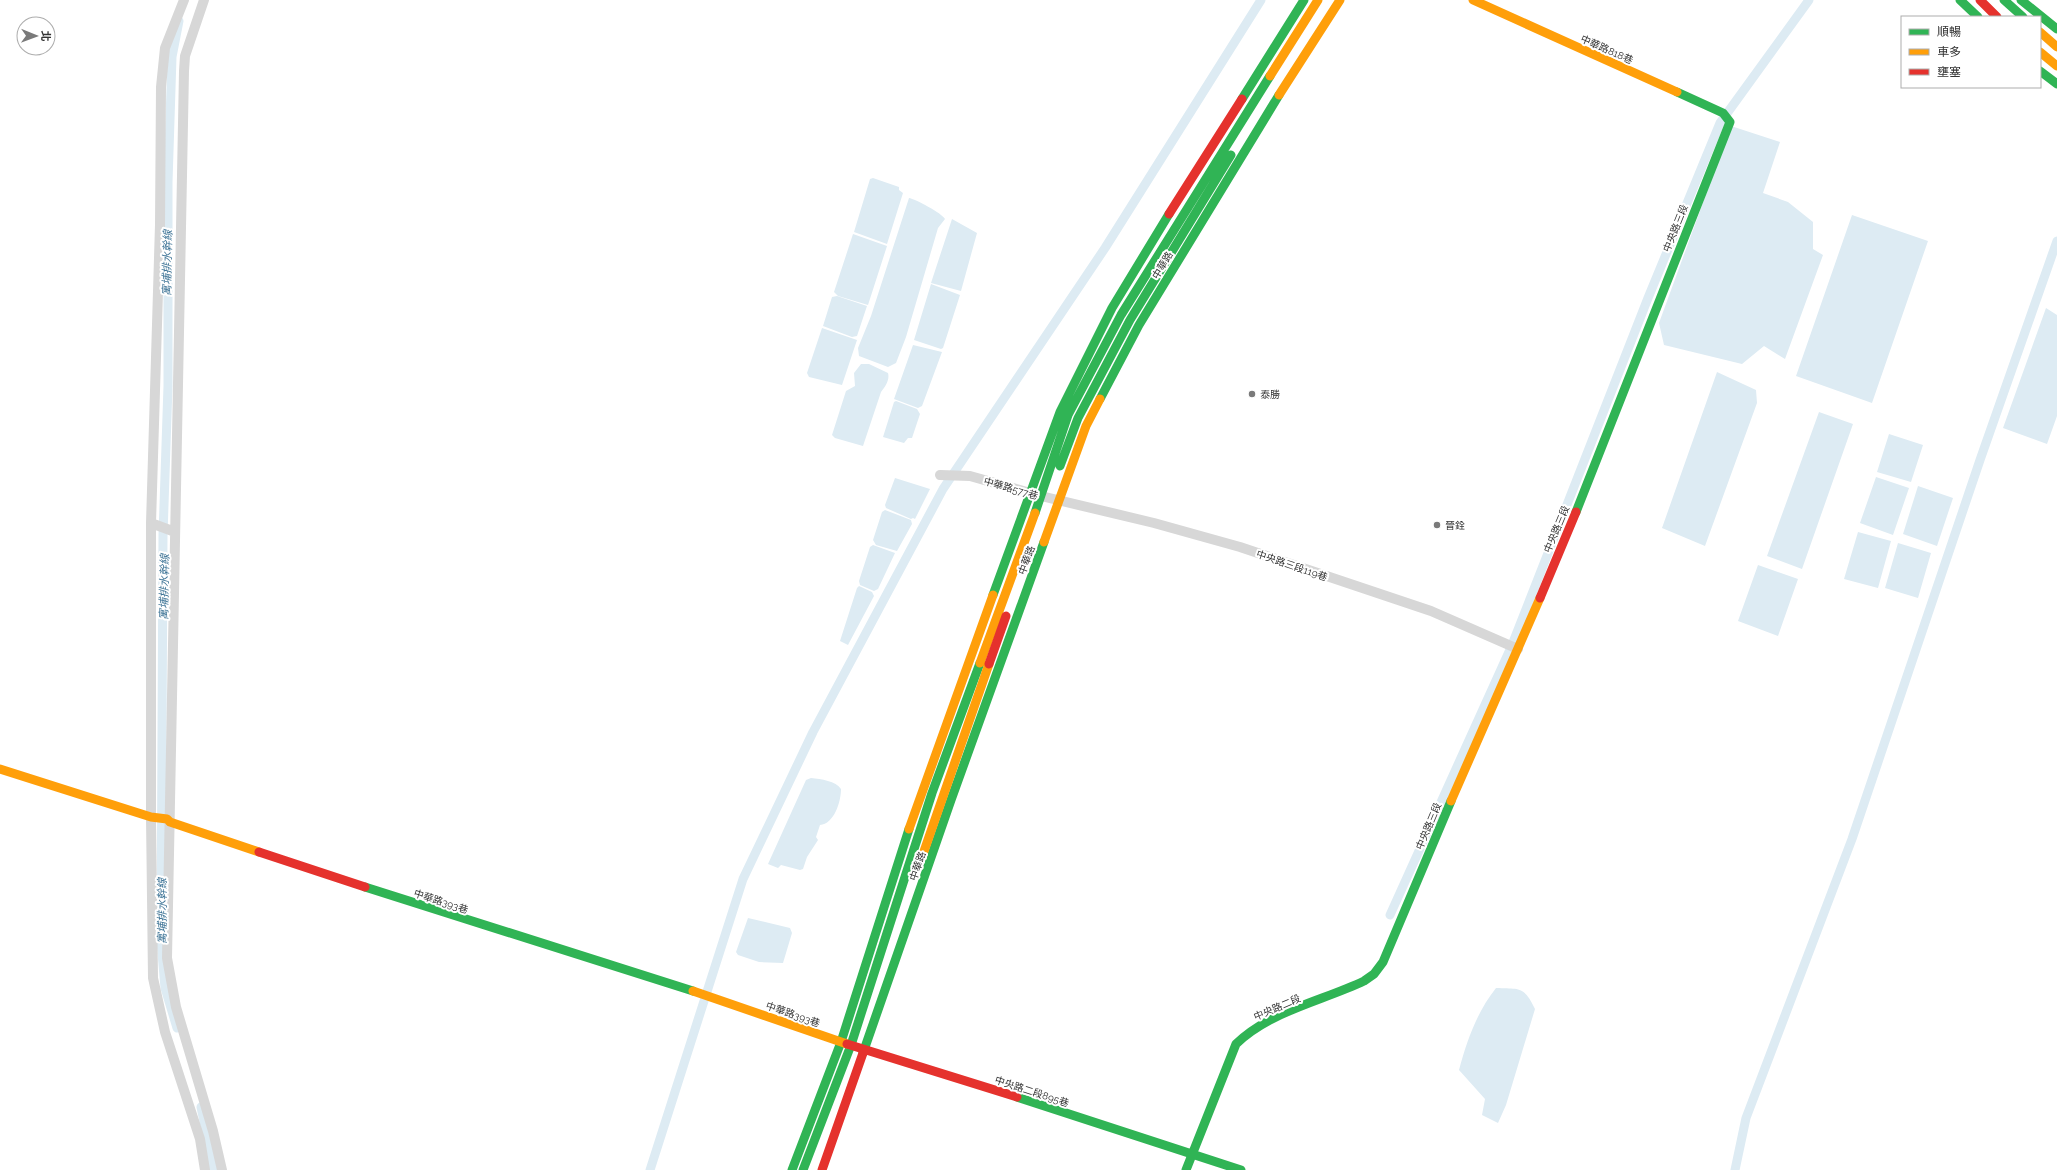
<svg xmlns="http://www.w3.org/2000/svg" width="2057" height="1170" viewBox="0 0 2057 1170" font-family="Raleway,'Noto Sans TC',sans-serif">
<rect width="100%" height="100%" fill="#fff"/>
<path fill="#ddebf3" d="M1731 126 1780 142 1763 193 1788 202 1813 222V249L1823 255 1785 359 1764 346 1742 364 1664 345 1659 323Z
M873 178 899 187V190L903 193 887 244 854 232 870 179Z
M909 198C915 199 942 213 945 219L938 228 906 337 896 363 888 367 859 356 858 348 871 316Z
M1852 215 1928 241 1872 403 1796 376Z
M952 219 977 233 961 291 931 283Z
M853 234 887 246 868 305 838 296 834 292Z
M931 284 960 295 943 348 941 349 914 340Z
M837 296 867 306 857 336 852 337 823 326 832 297Z
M2046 308 2057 315V416L2047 444 2003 428Z
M822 328 857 340 842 385 809 377 807 373Z
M913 345 942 352 922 406 918 408 894 399Z
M861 364H869L888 373C890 380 885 387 881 392L863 446 835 438 832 435 846 391 855 386 854 373Z
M1717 372 1756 390 1757 403 1705 546 1662 528Z
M896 401 917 409 920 414 912 438H908L904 443 883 437 894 402Z
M1819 412 1853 424 1802 569 1767 556Z
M1889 434 1923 445 1911 482 1877 472Z
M1876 477 1909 488 1893 535 1860 523Z
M895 478 930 489 915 519 913 518 911 519 886 508 885 505Z
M1918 486 1953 498 1937 546 1903 534Z
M885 510 911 520 912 524 897 551 876 545 873 540 882 512Z
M1858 532 1891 541 1878 588 1844 579Z
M1898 543 1931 553 1918 598 1885 588Z
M873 545 895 553 878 589 874 591 860 585 859 581 870 547Z
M1758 565 1798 579 1778 636 1738 621Z
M859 586 872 592 874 596 848 645 840 641 857 588Z
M811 778C821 779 836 781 841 789 841 802 834 824 820 825L816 837 818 840 807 857 803 869 800 870 781 865 778 868 768 864 806 780Z
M748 918 790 928 792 933 783 963 759 962 738 955 736 952Z
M1496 988C1520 989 1524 986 1535 1009L1506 1105 1498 1123 1482 1115 1485 1099 1459 1070C1467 1040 1477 1012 1496 988Z"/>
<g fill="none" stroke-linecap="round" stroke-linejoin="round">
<path stroke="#ddebf3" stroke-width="9" d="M1390 915 1512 645 1648 298 1720 123 1809 0
M177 1028 165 988 161 941 163 535 168 386V182L172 57 179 21
M201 1107 214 1170
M650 1170 743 879 813 732 943 489 1105 248 1261 0
M1735 1170 1746 1118 1852 839 1980 460 2057 241"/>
<path stroke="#d7d7d7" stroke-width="10" d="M184 0 165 48 161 87 160 225 151 523V817L153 978 165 1032 200 1139 205 1170
M204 0 185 56 184 71 167 958 176 1007 213 1131 222 1170
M940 475 970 476 1041 496 1154 523 1240 547 1431 611 1518 649
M151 523 175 532"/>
<path stroke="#30b455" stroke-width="9" d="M1960 0 1978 17
M2004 0 2023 17
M2021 0 2057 29
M2040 71 2057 84
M1242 99 1304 0
M1100 399 1139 325 1279 95
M1060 466 1078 418 1130 320 1231 155
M1576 512 1730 122 1723 113 1677 92
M1035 513 1068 415 1121 315 1270 76
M993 595 1060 412 1112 308 1169 214
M365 887 693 991
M863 1053 951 800 1044 542
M1017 1097 1241 1170
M792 1170 841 1042 909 829
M803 1170 851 1045 932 793 980 663
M1186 1170 1236 1044C1270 1011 1322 1001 1364 981L1374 974 1383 962 1451 801"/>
<path stroke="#ff9f0a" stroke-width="9" d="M1473 0 1677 92
M2040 32 2057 47
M2040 52 2057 66
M1270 76 1318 0
M1279 95 1340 0
M1044 542 1086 426 1100 399
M980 663 1035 513
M0 769 151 817 167 819 170 822 259 852
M1451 801 1540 598
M909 829 993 595
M922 857 989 664
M693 991 847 1044"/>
<path stroke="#e5322d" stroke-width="9" d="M1980 0 1997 17
M1169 214 1242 99
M1540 598 1576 512
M989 664 1006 616
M259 852 365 887
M847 1044 1017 1097
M822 1170 863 1053"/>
</g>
<g fill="#7a7a7a" stroke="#fff" stroke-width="1.5">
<circle cx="1252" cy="394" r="4"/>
<circle cx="1437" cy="525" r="4"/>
</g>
<g text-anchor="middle" stroke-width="4" stroke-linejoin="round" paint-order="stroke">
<g font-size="10" fill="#333" stroke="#fff">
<text transform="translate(1607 49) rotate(24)" y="4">中華路818巷</text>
<text transform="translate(1675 228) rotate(-68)" y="4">中央路三段</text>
<text transform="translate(1162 265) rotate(-59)" y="4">中華路</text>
<text transform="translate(1011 488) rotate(16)" y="4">中華路577巷</text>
<text transform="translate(1556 529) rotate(-67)" y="4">中央路三段</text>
<text transform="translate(1026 560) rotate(-70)" y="4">中華路</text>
<text transform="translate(1292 565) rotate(19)" y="4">中央路三段119巷</text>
<text transform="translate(1428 826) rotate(-67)" y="4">中央路三段</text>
<text transform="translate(917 866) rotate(-71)" y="4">中華路</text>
<text transform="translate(441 901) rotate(18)" y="4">中華路393巷</text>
<text transform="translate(1277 1007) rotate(-23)" y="4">中央路二段</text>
<text transform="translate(793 1014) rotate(19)" y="4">中華路393巷</text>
<text transform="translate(1032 1091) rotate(18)" y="4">中央路二段895巷</text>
</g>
<g font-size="10" fill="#333" stroke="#fff" text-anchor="start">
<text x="1260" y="398">泰勝</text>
<text x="1445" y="529">晉銓</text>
</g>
<g font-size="11" font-style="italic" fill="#3f7597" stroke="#fff">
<text transform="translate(167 263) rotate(-89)" y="4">寓埔排水幹線</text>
<text transform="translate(164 587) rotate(-89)" y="4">寓埔排水幹線</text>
<text transform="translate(162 911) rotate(-90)" y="4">寓埔排水幹線</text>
</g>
</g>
<rect x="1901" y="16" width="140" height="72" fill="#ffffff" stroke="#adadad"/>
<rect x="1909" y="29" width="20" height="6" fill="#30b455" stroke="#adadad"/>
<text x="1937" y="36" font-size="12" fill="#333333">順暢</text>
<rect x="1909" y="49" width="20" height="6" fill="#ff9f0a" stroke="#adadad"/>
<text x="1937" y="56" font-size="12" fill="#333333">車多</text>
<rect x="1909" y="69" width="20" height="6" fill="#e5322d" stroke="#adadad"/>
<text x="1937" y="76" font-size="12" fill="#333333">壅塞</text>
<g transform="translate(36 36) rotate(91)"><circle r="19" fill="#ffffff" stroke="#adadad"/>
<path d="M0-3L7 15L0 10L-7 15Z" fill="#7a7a7a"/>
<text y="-6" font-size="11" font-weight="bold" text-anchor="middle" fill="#333333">北</text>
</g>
</svg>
